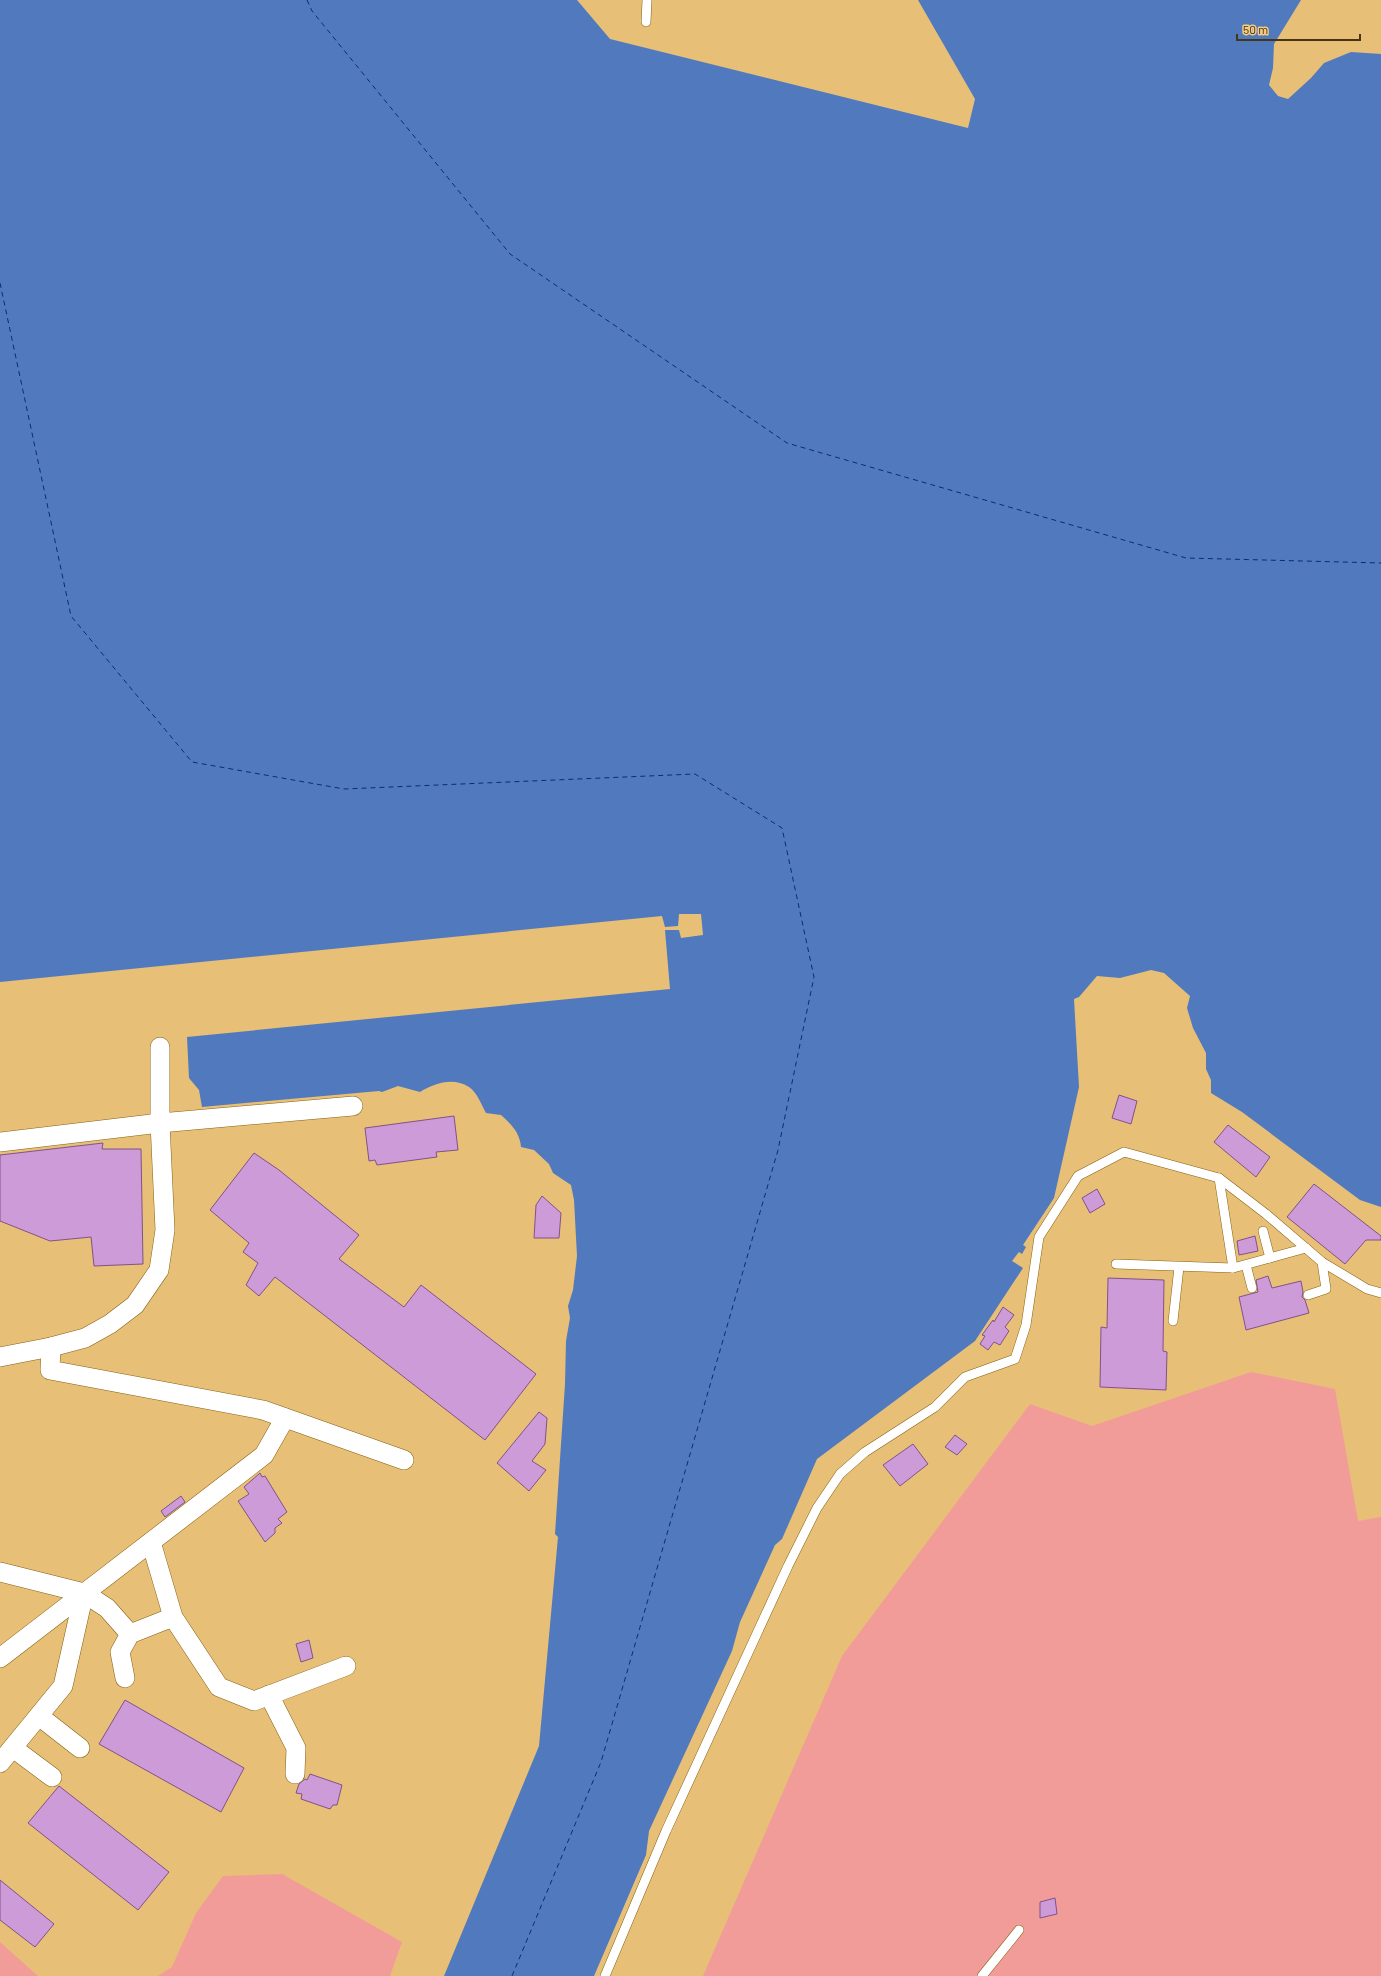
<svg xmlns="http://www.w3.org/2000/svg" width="1381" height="1976" viewBox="0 0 1381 1976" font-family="Barlow,sans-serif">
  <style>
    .green { fill: #f29c9a }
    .water { fill: #5179be }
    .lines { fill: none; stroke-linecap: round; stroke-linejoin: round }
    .ferry { stroke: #0a2e6d; stroke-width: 1; stroke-dasharray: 5 4; stroke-linecap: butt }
    .building { fill: #cd9bd7; stroke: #81528a }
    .service-casing { stroke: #866111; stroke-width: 10 }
    .minor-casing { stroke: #866111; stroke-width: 20 }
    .service { stroke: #fff; stroke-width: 9 }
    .minor { stroke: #fff; stroke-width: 19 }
  </style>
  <rect width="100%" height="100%" fill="#e7bf77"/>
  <g class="green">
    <polygon points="1251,1372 1335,1389 1358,1521 1381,1517 1381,1976 703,1976 842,1656 1030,1404 1092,1426"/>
    <polygon points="282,1874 402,1942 390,1976 158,1976 172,1967 196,1913 223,1876"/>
    <polygon points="0,1942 38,1976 0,1976"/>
  </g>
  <path class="water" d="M0,0H577L610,39L968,128L975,99L918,0H1301L1274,44L1273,68L1269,85L1278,96L1288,99L1311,78L1324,63L1351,52L1381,54V1207L1360,1200L1242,1112L1211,1093V1080L1206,1069V1053L1193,1028L1187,1008L1190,996L1164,973L1151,970L1120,978L1097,976L1079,997L1074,999L1079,1087L1054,1198L1023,1245L1026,1247L1022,1254L1019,1252L1012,1261L1023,1268L975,1341L817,1459L782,1539L775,1545L740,1622L732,1651L649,1831L646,1855L594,1976H444L539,1746L558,1537L555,1534L565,1384L566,1341L570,1318L568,1306L573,1290L577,1256L574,1200L571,1185L553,1173L549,1164L534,1150L521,1147C520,1133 511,1124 501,1115L486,1113C482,1106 477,1092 469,1087C453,1077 435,1083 420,1092L398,1086L382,1092L379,1091L202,1107L199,1090L189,1078L187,1037L670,989L665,930H679L681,938L703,935L701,914H679L678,926L665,927L662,916L0,982Z"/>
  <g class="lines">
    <g class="ferry">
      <polyline points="307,0 312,11 510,254 787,443 1186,558 1381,563"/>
      <polyline points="0,283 71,616 192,762 344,789 695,774 782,828 814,977 778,1150 601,1762 512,1976"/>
    </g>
  </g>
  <g class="building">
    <polygon points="1119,1095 1137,1101 1131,1124 1112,1118"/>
    <polygon points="454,1116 458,1150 436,1152 437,1157 377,1165 375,1160 369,1161 365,1128"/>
    <polygon points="1228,1125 1270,1157 1256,1177 1214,1142"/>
    <polygon points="103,1143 102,1149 141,1149 143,1264 94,1266 91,1237 50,1241 0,1221 0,1155"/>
    <polygon points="254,1153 279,1170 359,1235 339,1259 404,1307 421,1285 536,1374 485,1440 275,1277 259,1296 246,1285 258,1263 243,1252 249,1243 210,1210"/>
    <polygon points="1314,1184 1381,1236 1381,1240 1366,1240 1345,1264 1287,1217"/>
    <polygon points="1097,1189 1105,1204 1090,1213 1082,1198"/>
    <polygon points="542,1196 561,1213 559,1238 534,1238 536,1205"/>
    <polygon points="1255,1236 1258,1251 1239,1255 1237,1241"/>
    <polygon points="1268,1276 1272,1288 1301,1281 1303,1292 1302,1297 1305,1300 1309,1313 1246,1330 1239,1297 1258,1292 1256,1280"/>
    <polygon points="1108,1278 1164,1280 1163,1351 1167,1352 1166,1390 1100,1387 1101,1327 1107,1328"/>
    <polygon points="1003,1307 1014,1315 1005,1327 1009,1331 1000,1345 994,1342 988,1350 980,1344 985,1336 982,1335 993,1320 994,1322"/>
    <polygon points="539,1412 547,1418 545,1444 532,1461 546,1470 529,1491 497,1463"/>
    <polygon points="955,1435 967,1444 957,1455 945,1447"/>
    <polygon points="913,1444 928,1464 900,1486 883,1465"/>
    <polygon points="260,1473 262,1477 265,1476 287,1512 278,1519 282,1523 275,1528 275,1533 265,1542 238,1501 249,1494 244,1487"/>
    <polygon points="181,1496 185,1502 165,1517 161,1511"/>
    <polygon points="309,1640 313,1658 301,1662 296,1644"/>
    <polygon points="125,1700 244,1768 221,1812 99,1744"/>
    <polygon points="310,1774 342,1785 337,1805 333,1805 330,1809 301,1799 302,1794 296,1793 299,1784 305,1779 307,1780"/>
    <polygon points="59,1786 169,1872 138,1910 28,1823"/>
    <polygon points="0,1880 54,1924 35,1947 0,1920"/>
    <polygon points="1055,1898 1057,1914 1040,1918 1040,1902"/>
  </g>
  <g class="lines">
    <g class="service-casing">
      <g id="service">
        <polyline points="646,22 647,0"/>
        <polyline points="1219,1178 1233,1268"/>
        <polyline points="1263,1231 1270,1258"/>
        <polyline points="1116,1264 1233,1268 1306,1248"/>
        <polyline points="1246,1265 1252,1288"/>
        <polyline points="1308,1295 1326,1289 1322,1262"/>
        <polyline points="1173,1321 1179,1267"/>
        <polyline points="605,1976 666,1831 788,1566 817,1508 840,1474 865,1452 935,1407 965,1377 1015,1359 1026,1325 1039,1237 1078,1176 1124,1152 1219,1178 1266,1214 1322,1262 1367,1289 1381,1293"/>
        <polyline points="982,1976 1019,1930"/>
      </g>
    </g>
    <g class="minor-casing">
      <g id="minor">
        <polyline points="0,1142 160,1123 353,1106"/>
        <polyline points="51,1347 50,1370 263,1410 404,1460"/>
        <polyline points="0,1357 51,1347 85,1338 110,1324 135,1305 159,1270 165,1230 160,1123 160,1047"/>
        <polyline points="151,1542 173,1617 219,1687 254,1701 346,1666"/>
        <polyline points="0,1572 84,1593 63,1686 0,1763"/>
        <polyline points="84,1593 107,1608 130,1634"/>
        <polyline points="0,1658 264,1455 285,1418"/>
        <polyline points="125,1678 120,1652 130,1634 173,1617"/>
        <polyline points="269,1695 296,1748 295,1774"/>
        <polyline points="39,1716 80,1748"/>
        <polyline points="13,1748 52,1777"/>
      </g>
    </g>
    <use href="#service" class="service"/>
    <use href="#minor" class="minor"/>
  </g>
  <path d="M1237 34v6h123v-6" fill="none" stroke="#463618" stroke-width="2"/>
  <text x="1243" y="34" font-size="12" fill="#463618" stroke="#f5cc84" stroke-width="3" paint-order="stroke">50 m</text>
</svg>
